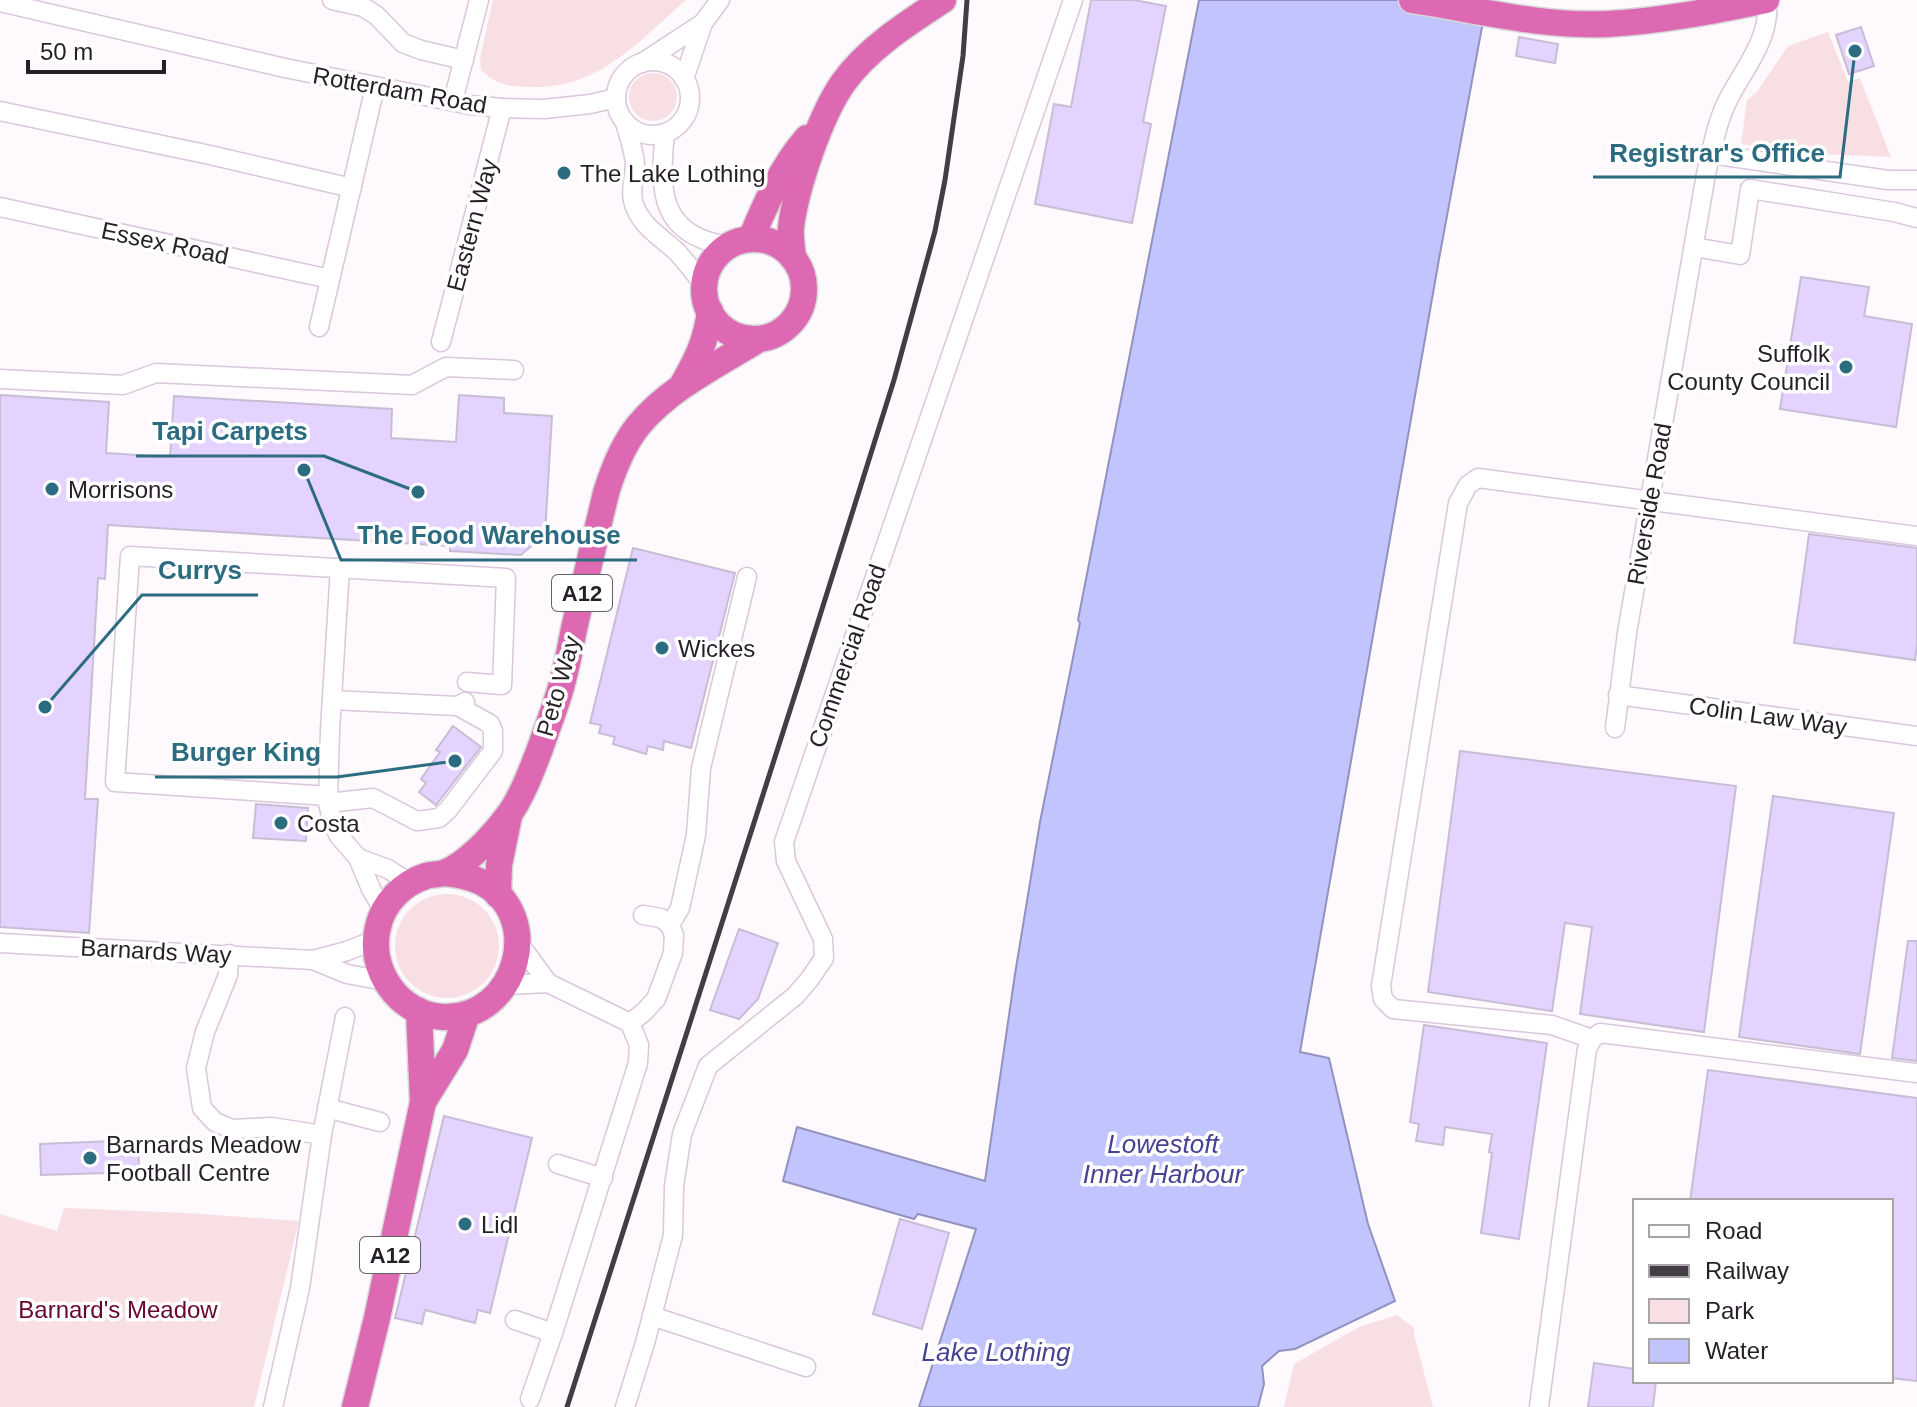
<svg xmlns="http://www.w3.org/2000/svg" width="1917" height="1407" viewBox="0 0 1917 1407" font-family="Arial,sans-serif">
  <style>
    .green { fill: #f8dfe4 }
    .water { fill: #c2c4fe; stroke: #9392be; stroke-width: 2 }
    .building { fill: #e4d3fe; stroke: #c7bdd5; stroke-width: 2 }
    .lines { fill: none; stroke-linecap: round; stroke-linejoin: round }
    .minor-casing { stroke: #dac7db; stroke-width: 21 }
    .highway-casing { stroke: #d8d7d8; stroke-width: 29 }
    .minor { stroke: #fff; stroke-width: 18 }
    .highway { stroke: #de69b3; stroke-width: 26 }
    .rail { stroke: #433c44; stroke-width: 5 }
    .poi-dot { fill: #2c6c80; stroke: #fff; stroke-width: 3 }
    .labels { text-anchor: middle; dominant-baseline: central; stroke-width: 7; stroke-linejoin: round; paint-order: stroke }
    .shield { fill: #fff; stroke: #676268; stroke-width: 2 }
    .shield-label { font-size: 22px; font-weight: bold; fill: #261f27 }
    .street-label { font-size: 24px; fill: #261f27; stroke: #fff }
    .poi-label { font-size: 24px; fill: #261f27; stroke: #fff; text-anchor: start }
    .park-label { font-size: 24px; fill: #68052f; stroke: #fff }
    .water-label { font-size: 26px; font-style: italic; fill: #484294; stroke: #fff }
    .leader { fill: none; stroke: #2c6c80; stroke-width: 3 }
    .callout-dot { fill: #2c6c80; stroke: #fff; stroke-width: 3 }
    .callout-label { font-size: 26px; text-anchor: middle; font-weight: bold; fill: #2c6c80; stroke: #fff; stroke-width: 7; stroke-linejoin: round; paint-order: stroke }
  </style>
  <rect width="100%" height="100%" fill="#fdf9fd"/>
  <g class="green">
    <path d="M493,0H686C639,41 599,89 532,87C511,87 496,85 481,70L480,58Z"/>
    <polygon points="1828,32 1848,82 1860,78 1891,157 1798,153 1741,144 1747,100 1757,92 1788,46"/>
    <circle cx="653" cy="97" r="24"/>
    <circle cx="447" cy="946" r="52"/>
    <polygon points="64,1208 188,1213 299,1221 254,1407 0,1407 0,1214 57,1231"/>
    <polygon points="1397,1315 1414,1328 1414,1334 1433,1407 1284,1407 1294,1364 1359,1327"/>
  </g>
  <polygon class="water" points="1199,0 1487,0 1439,259 1300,1052 1329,1058 1368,1224 1395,1301 1295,1349 1279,1351 1262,1366 1264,1384 1258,1407 919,1407 976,1229 918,1214 914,1219 783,1181 797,1127 985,1181 1015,974 1040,822 1080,623 1078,620"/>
  <g class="building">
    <polygon points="1091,0 1134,0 1166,6 1143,122 1151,124 1132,223 1035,204 1054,104 1071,107"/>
    <polygon points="1861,27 1874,66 1849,74 1836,35"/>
    <polygon points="1519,37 1558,44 1555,63 1516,56"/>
    <polygon points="1801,277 1869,287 1864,316 1912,324 1896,427 1780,409"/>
    <polygon points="0,395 109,402 106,453 170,457 174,396 392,409 391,438 456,442 459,395 504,398 504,413 552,416 545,534 521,555 450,551 450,546 108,525 105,579 98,578 85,799 98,799 89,933 0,927"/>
    <polygon points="1809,534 1917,548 1917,645 1915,660 1794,643"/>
    <polygon points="633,548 735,573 691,748 664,741 663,750 648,746 646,754 613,744 615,737 599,733 601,725 590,723"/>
    <polygon points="453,726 481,747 436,805 419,792 426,783 421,779 440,752 436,750"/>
    <polygon points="1460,751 1736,786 1704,1032 1580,1014 1592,927 1565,923 1552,1011 1428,992"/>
    <polygon points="1773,796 1894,813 1860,1054 1739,1037"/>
    <polygon points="256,804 308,808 306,841 253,838"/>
    <polygon points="739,929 778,943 758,999 739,1019 710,1010"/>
    <polygon points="1908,941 1917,941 1917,1061 1892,1058"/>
    <polygon points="1424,1025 1547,1043 1519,1239 1481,1233 1492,1153 1489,1152 1492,1134 1445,1127 1443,1145 1416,1141 1419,1124 1410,1122"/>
    <polygon points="1708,1070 1917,1098 1917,1381 1891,1378 1891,1201 1690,1201"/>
    <polygon points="444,1116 532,1138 490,1313 478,1310 475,1323 425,1310 422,1324 395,1318"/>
    <polygon points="138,1140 139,1172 41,1175 40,1144"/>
    <polygon points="900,1219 949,1233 922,1329 873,1314"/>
    <polygon points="1594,1363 1635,1369 1635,1381 1656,1381 1653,1407 1588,1407"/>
  </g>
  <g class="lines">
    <g class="minor-casing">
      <g id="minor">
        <polyline points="332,0 363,7 376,15 403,43 421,50 464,60"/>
        <polyline points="0,2 285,68 470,105 502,108 544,109 590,104 616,98"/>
        <circle cx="653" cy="98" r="37"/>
        <polyline points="642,63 703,23"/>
        <polyline points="684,79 703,23 720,0"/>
        <polyline points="453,101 479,0"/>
        <polyline points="0,111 210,155 352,188"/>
        <path d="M625,122C628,135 634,150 635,164C635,177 630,189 633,201C639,225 661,237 677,252C687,263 696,275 705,286"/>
        <path d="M665,133C659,191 659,235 728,246"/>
        <polyline points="1711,154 1888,180 1917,180"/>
        <polyline points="0,207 330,279"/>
        <polyline points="1694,247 1740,255 1750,189 1894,212 1917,218"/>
        <polyline points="319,327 375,87"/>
        <polyline points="441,342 502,108"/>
        <polyline points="0,379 123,385 156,373 412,385 446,367 514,370"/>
        <polyline points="340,568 330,730 328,803 333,824 339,836 358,858 371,889 384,911"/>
        <polyline points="1618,695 1917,736"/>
        <polyline points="332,700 458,706 465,702"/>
        <path d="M1615,728L1627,633L1706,174C1711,153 1717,121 1727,102C1743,69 1771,40 1767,0"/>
        <polyline points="328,796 115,782 130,556 506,578 502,685 467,682"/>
        <polyline points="328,803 373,798 417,821 439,818 448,810 493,751 493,731 490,724 458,706"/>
        <polyline points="358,858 388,869 410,883"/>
        <polyline points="670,925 680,908 696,835 701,768 747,577"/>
        <polyline points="518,942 548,983"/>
        <polyline points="0,943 313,960 347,974 385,981"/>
        <polyline points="229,954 228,975 205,1032 196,1068 202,1108 215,1122 232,1129 272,1127 322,1135 300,1288 273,1407"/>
        <polyline points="313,960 347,951 375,940"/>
        <polyline points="506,985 548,983 630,1023 639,1045 638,1063 553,1333 530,1399"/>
        <polyline points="630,1023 644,1012 656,999 673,953 674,935 670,925 661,918 643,915"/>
        <polyline points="1592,1039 1552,1025 1393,1009 1383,999 1381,986 1458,503 1468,485 1478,478 1917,536"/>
        <polyline points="327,1108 380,1122"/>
        <polyline points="322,1135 345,1017"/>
        <polyline points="558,1164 603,1178"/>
        <polyline points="652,1316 806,1367"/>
        <polyline points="515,1320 553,1333"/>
        <polyline points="625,1407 645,1343 673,1235 674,1186 682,1134 708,1066 795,996 809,980 824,958 823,939 786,861 784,842 1073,0"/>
        <polyline points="1539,1407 1587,1049 1592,1039 1600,1033 1917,1073"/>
      </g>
    </g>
    <g class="highway-casing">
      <g id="highway">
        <path d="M1412,0C1476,10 1543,27 1608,24C1661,21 1713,11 1766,0"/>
        <path d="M751,239C765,204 782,167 807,138"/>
        <circle cx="754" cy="289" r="50"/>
        <path d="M793,258C792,248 790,237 791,227C796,187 820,116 843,83C868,48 908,23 943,0"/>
        <path d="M683,384C698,357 706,342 710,311"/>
        <path d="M444,873C456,874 467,876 479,881C547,913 518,1020 443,1017C399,1015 367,969 378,927C383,903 403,883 426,876C431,874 438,875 444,873C467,864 492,837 507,817C521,800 533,767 541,746C546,731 552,716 557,700C565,678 569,653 574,629C584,584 595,539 606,493C613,470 622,446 638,426C669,388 717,365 759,339"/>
        <polyline points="498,895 499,865 509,816"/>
        <polyline points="423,1102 455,1050 467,1014"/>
        <polyline points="355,1407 377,1318 423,1102 419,1011"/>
      </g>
    </g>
    <use href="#minor" class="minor"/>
    <use href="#highway" class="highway"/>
    <polyline class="rail" points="567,1407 800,679 894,380 935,231 945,180 963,56 967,0"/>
  </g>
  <g class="poi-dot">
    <circle cx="564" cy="173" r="8"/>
    <circle cx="1846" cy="367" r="8"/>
    <circle cx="52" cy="489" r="8"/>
    <circle cx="662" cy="648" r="8"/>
    <circle cx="281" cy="823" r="8"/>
    <circle cx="90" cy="1158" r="8"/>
    <circle cx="465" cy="1224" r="8"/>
  </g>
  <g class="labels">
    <g class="shield">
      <rect x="552" y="575" width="60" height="36" rx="6"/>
      <rect x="360" y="1237" width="60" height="36" rx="6"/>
    </g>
    <g class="shield-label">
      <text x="582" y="593">A12</text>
      <text x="390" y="1255">A12</text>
    </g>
    <g class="street-label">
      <text transform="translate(400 90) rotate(10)">Rotterdam Road</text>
      <text transform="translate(472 225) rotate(-75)">Eastern Way</text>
      <text transform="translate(165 243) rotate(12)">Essex Road</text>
      <text transform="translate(1649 504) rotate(-80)">Riverside Road</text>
      <text transform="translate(847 656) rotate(-71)">Commercial Road</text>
      <text transform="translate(558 686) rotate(-74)">Peto Way</text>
      <text transform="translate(1768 716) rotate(8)">Colin Law Way</text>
      <text transform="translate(156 951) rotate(3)">Barnards Way</text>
    </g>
    <g class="poi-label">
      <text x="580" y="173">The Lake Lothing</text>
      <text x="1830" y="353" text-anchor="end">Suffolk<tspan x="1830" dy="28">County Council</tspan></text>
      <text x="68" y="489">Morrisons</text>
      <text x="678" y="648">Wickes</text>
      <text x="297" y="823">Costa</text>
      <text x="106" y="1144">Barnards Meadow<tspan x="106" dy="28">Football Centre</tspan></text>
      <text x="481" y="1224">Lidl</text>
    </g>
    <g class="park-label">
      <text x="118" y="1309">Barnard's Meadow</text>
    </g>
    <g class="water-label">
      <text x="1163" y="1144">Lowestoft<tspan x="1163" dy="30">Inner Harbour</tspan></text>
      <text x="996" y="1352">Lake Lothing</text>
    </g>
  </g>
  <path class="leader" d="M1855 51L1840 177H1593M418 492L324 456H136M304 470L341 560H637M45 707L142 595H258M455 761L337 777H155"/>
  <g class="callout-dot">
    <circle cx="1855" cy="51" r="8"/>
    <circle cx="418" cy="492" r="8"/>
    <circle cx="304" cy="470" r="8"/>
    <circle cx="45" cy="707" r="8"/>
    <circle cx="455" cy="761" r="8"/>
  </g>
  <g class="callout-label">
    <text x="1717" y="162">Registrar's Office</text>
    <text x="230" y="440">Tapi Carpets</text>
    <text x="489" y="544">The Food Warehouse</text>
    <text x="200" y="579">Currys</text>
    <text x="246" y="761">Burger King</text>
  </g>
  <rect x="1633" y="1199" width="260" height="184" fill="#ffffff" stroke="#a8a5a9" stroke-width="2"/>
  <rect x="1649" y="1225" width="40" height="12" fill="#ffffff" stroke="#a8a5a9" stroke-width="2"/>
  <text x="1705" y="1239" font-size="24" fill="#261f27">Road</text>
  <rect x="1649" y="1265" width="40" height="12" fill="#433c44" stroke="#a8a5a9" stroke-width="2"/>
  <text x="1705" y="1279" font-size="24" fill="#261f27">Railway</text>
  <rect x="1649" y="1299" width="40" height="24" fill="#f8dfe4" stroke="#a8a5a9" stroke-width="2"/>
  <text x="1705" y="1319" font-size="24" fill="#261f27">Park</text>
  <rect x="1649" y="1339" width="40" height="24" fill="#c2c4fe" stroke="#a8a5a9" stroke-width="2"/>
  <text x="1705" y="1359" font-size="24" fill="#261f27">Water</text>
  <path d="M28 60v12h136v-12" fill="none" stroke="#261f27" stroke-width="4"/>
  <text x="40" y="60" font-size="24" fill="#261f27" stroke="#ffffff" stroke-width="6" paint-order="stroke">50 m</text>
</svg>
